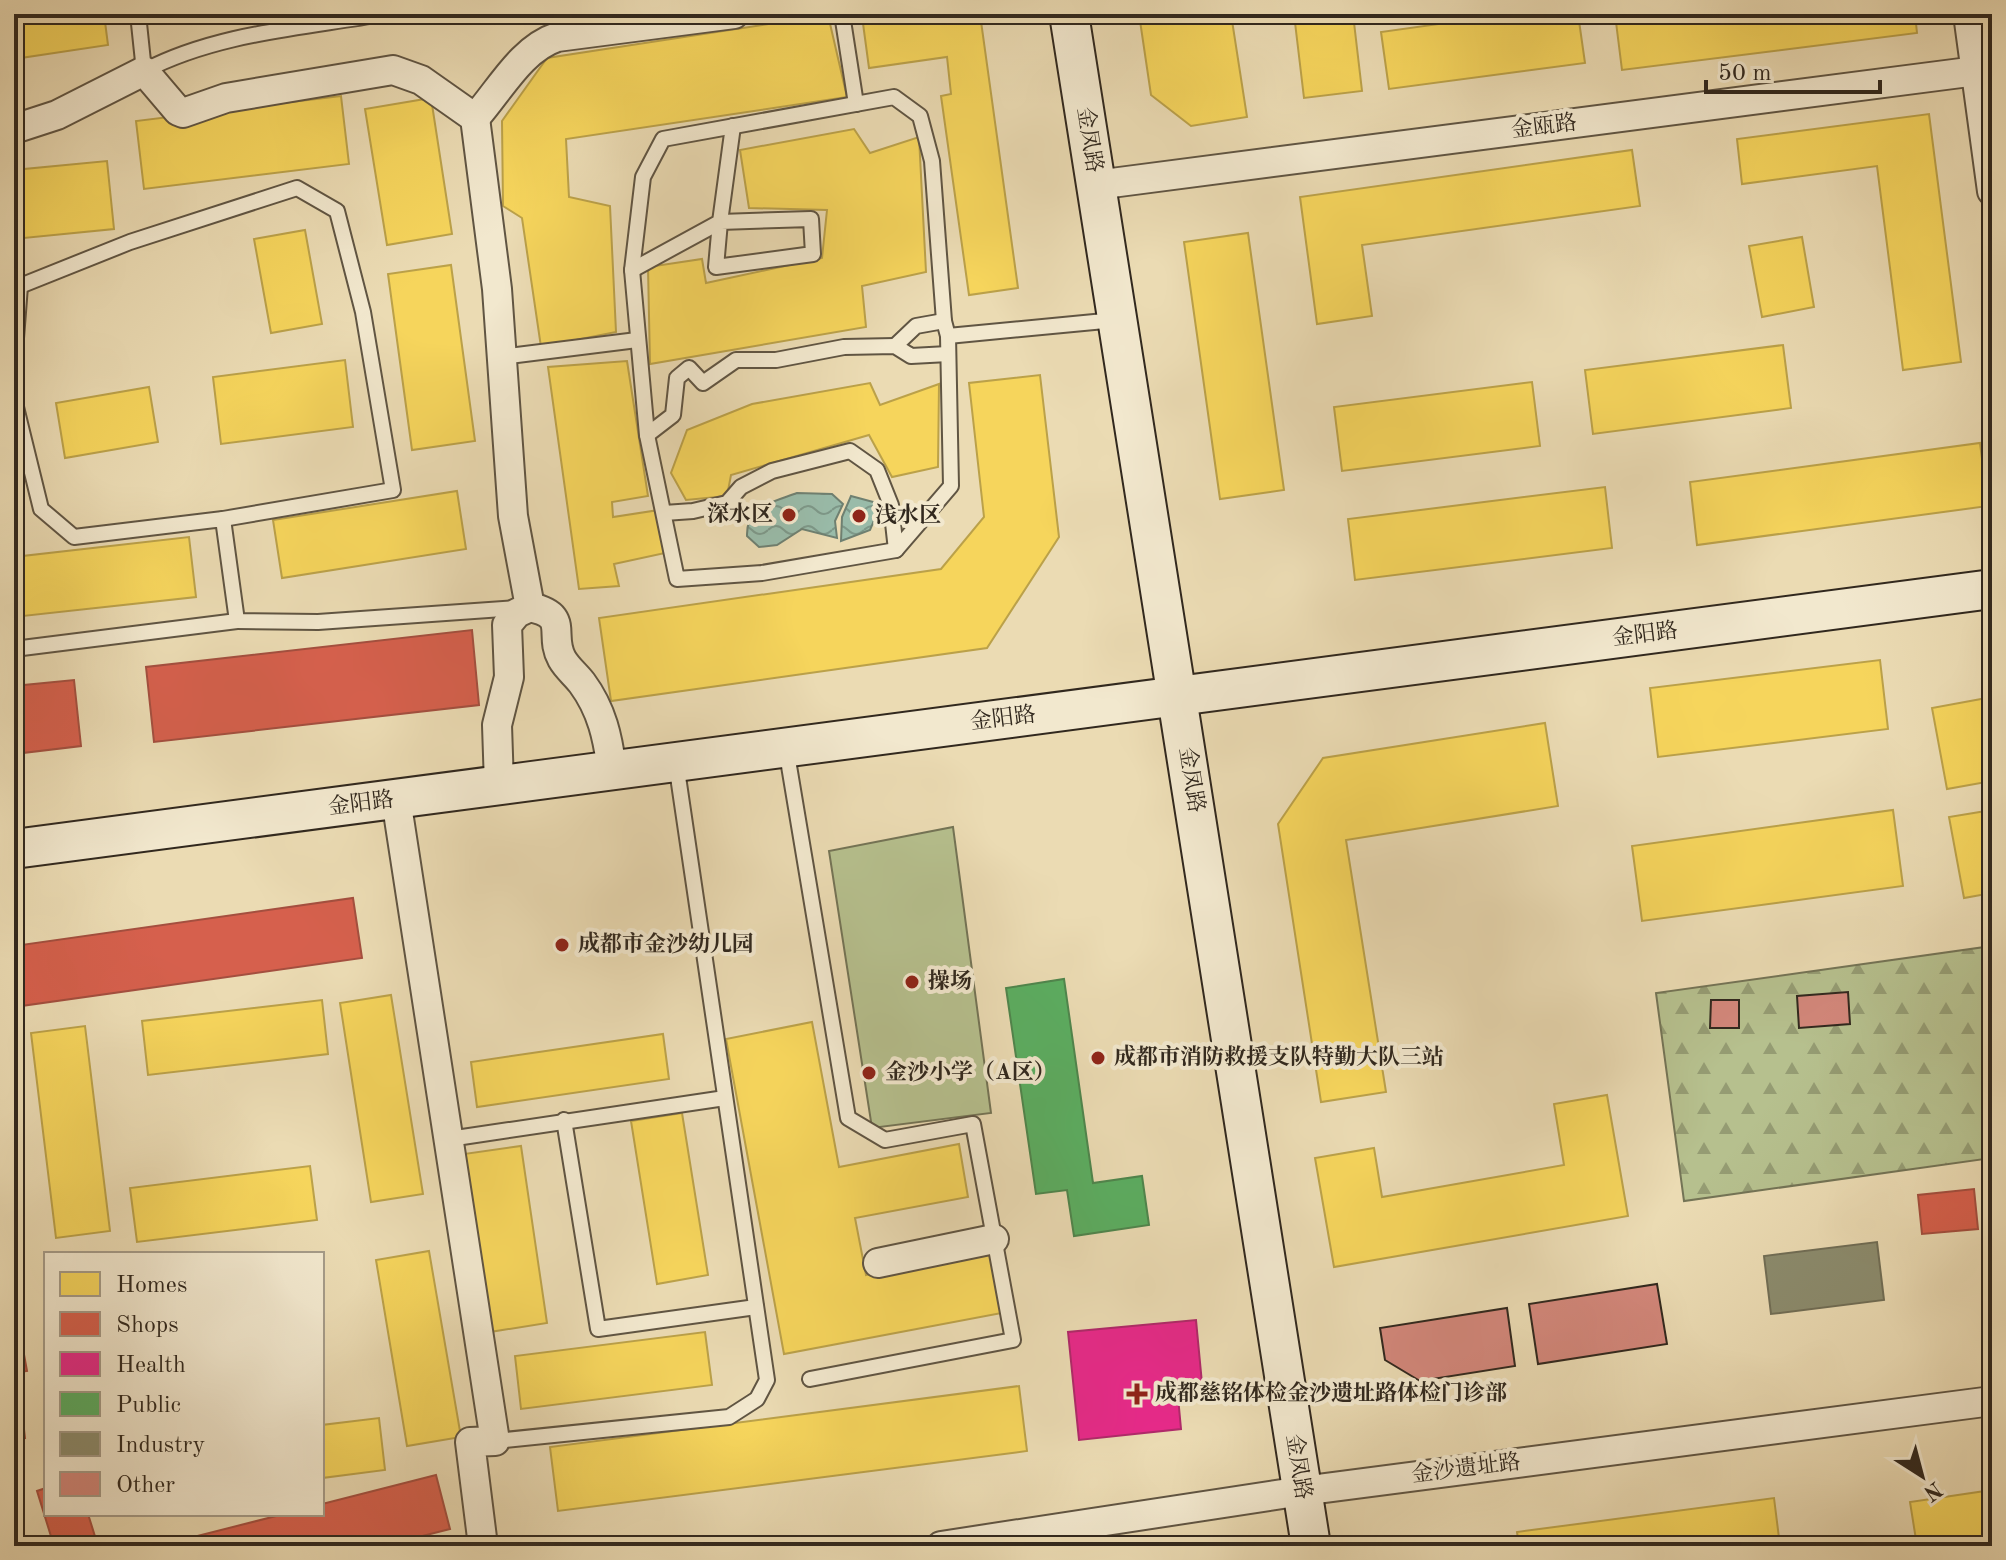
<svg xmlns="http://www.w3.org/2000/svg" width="2006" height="1560" viewBox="0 0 2006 1560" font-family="'Old Standard TT','Noto Serif SC',serif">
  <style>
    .forest { fill: url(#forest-firs); stroke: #747456; stroke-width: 2 }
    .pitch { fill: #b6c08e; stroke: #747456; stroke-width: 2 }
    .water { fill: url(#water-waves); stroke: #6f8071; stroke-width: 2 }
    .homes { fill: #f6d55c; stroke: #bba149; stroke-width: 2 }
    .shops { fill: #d6604d; stroke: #a44f3f; stroke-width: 2 }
    .health { fill: #e7298a; stroke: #b0296a; stroke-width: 2 }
    .public { fill: #5aae61; stroke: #4e864d; stroke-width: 2 }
    .industry { fill: #8c8c6e; stroke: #716e56; stroke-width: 2 }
    .building { fill: #d3877b; stroke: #31281e; stroke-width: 2 }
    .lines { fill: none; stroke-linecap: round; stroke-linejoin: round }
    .lane-casing { stroke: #605543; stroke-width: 18 }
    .street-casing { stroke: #605543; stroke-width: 32 }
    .secondary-casing { stroke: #31281e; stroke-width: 42 }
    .lane { stroke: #f2e8ce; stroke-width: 14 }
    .street { stroke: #f2e8ce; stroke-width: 28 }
    .secondary { stroke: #f2e8ce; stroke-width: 38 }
    .poi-dot { fill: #8f2418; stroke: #f2e8ce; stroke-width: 3 }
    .labels { text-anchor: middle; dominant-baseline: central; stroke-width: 8; stroke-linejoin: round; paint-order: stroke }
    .street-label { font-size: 22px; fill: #31281e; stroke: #f2e8ce }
    .poi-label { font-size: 22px; font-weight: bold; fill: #31281e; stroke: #f2e8ce; text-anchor: start }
  </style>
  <defs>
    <pattern id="forest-firs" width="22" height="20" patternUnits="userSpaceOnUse" patternTransform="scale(2)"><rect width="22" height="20" fill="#b6c08e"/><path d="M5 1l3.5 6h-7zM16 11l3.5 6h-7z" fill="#959c73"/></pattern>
    <pattern id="water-waves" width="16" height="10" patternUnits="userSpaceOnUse" patternTransform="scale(2)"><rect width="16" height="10" fill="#99bba9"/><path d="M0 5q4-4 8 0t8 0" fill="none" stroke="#7d9889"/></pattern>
  </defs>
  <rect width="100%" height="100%" fill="#ebdbb3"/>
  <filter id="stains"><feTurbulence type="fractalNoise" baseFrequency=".0025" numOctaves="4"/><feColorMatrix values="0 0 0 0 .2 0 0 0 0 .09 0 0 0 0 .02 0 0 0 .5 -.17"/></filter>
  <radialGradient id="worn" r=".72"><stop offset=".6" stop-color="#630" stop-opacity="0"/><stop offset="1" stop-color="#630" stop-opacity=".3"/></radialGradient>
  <polygon class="forest" points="1992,946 1992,1158 1684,1201 1656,993"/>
  <polygon class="pitch" points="953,827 991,1113 872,1128 829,851"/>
  <g class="water">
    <path d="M797,493L832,494L843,504L835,521L837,538L802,529L777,545L759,547L747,536C746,506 773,502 797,493Z"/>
    <polygon points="851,496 877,503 876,516 870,530 841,541 842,517"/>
  </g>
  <g class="homes">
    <polygon points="14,14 104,14 108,45 14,59"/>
    <polygon points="876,14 980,14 1018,288 969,295 941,96 951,94 947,57 869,68 862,16"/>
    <polygon points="1139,14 1231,14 1247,117 1191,126 1151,95"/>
    <polygon points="1294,14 1353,14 1362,91 1304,98"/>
    <polygon points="1578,14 1585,63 1389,89 1381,32 1510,14"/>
    <polygon points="1615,14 1915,14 1917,33 1622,70"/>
    <polygon points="828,15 847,97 566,139 569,197 610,206 616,332 541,347 522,218 503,206 502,121 547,58"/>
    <polygon points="341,96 349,164 144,189 136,121"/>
    <polygon points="431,98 452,234 387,245 365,109"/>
    <polygon points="1929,114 1961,362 1903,370 1877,166 1742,184 1737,139"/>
    <polygon points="854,129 870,153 919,137 926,272 862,286 866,327 650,364 648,267 702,259 706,283 822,258 827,210 749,208 740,150"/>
    <polygon points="1632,150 1640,206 1362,245 1372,316 1317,324 1300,197"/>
    <polygon points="107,161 114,229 14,239 14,170"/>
    <polygon points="305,230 322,324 271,333 254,239"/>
    <polygon points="1248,233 1284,490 1220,499 1184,242"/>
    <polygon points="1802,237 1814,307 1762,317 1749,246"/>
    <polygon points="451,265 475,441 412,450 388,274"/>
    <polygon points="1783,345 1791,408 1593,434 1585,370"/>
    <polygon points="345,360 353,427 221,444 213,377"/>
    <polygon points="627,361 648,496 612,502 613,517 659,510 665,553 614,564 619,586 579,589 548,367"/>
    <polygon points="1040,375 1059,537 987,648 611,701 599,618 941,569 984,517 969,383"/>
    <polygon points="1532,382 1540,446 1342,471 1334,407"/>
    <polygon points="870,383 880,405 939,384 938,467 892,477 869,435 731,475 727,496 686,500 671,473 687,430 752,404"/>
    <polygon points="149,387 158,442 65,458 56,403"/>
    <polygon points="1980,443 1988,506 1697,545 1690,482"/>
    <polygon points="1605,487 1612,548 1355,580 1348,519"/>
    <polygon points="457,491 466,549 282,578 273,520"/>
    <polygon points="189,537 196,597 14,617 14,557"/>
    <polygon points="1880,660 1888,729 1658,757 1650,688"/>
    <polygon points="1992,697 1992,781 1947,789 1932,708"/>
    <polygon points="1545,723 1558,806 1346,840 1386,1092 1321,1102 1278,824 1323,758"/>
    <polygon points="1893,810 1903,886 1642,921 1632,846"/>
    <polygon points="1992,810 1992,893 1964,898 1949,817"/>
    <polygon points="391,995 423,1194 371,1202 340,1003"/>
    <polygon points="322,1000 328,1054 148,1075 142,1021"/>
    <polygon points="812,1022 839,1167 959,1144 968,1197 855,1218 866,1275 996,1250 1007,1312 784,1354 726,1039"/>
    <polygon points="85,1026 110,1231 56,1238 31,1033"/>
    <polygon points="663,1034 669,1079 477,1107 471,1062"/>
    <polygon points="1607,1095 1628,1216 1334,1267 1315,1158 1374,1148 1382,1197 1564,1165 1554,1104"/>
    <polygon points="682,1113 708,1275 657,1284 631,1121"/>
    <polygon points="521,1146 547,1323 490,1332 464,1154"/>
    <polygon points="310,1166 317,1220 137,1242 130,1188"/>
    <polygon points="429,1251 461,1437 407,1446 376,1260"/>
    <polygon points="705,1332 712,1385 521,1409 515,1356"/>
    <polygon points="1019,1386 1027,1451 558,1511 550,1447"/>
    <polygon points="379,1418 385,1470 322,1478 322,1425"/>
    <polygon points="1992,1490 1992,1541 1959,1546 1917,1546 1910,1502"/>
    <polygon points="1774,1498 1780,1546 1519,1546 1517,1532"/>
  </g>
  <g class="shops">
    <polygon points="472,630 479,705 154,742 146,667"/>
    <polygon points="74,680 81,746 14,754 14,686"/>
    <polygon points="353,898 362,958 14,1007 14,946"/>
    <polygon points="1974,1189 1978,1229 1922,1234 1918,1195"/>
    <polygon points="14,1300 27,1371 14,1373"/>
    <polygon points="22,1412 25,1438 14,1439 14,1413"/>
    <polygon points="436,1475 450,1529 383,1546 158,1546 284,1514 322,1514 322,1504"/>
    <polygon points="46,1488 46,1514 88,1514 98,1546 54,1546 37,1491"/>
  </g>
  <polygon class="health" points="1196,1320 1203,1394 1178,1397 1181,1429 1079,1440 1068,1332"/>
  <polygon class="public" points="1064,979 1093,1183 1142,1176 1149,1225 1074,1236 1067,1190 1036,1194 1006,988"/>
  <polygon class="industry" points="1877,1242 1884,1300 1771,1314 1764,1256"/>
  <g class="building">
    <polygon points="1848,992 1850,1024 1799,1028 1797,996"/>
    <polygon points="1711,1000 1739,1000 1739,1028 1710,1028"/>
    <polygon points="1657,1284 1667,1344 1538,1364 1529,1304"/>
    <polygon points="1507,1308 1515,1366 1420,1381 1385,1360 1380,1328"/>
  </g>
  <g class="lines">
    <g class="lane-casing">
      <g id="lane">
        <path d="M138,14L144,71C217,33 302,28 382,14"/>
        <polyline points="842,14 856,104"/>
        <polygon points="894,97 920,116 932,161 944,321 948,336 951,486 896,550 762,573 677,579 647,435 632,270 643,177 663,139"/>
        <polygon points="811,219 813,254 716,267 720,222"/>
        <polyline points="632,270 720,222 733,126"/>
        <polyline points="14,285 20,286 14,364"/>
        <polyline points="20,286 130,242 297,188 337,211 363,312 393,490 223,519"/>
        <polyline points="948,336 1115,320"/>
        <polyline points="895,346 916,326 944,321"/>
        <polyline points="501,357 637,340"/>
        <polyline points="14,399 41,509 74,537 223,519 237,621 318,622 518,608"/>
        <polyline points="647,435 673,415 677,378 689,368 703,383 736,360 776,360 844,347 895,346 911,356 948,354"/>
        <polyline points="664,513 693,511 727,503 741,487 772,471 850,451 877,470 891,505 896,550"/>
        <polyline points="14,649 237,621"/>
        <polyline points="786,748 848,1118 885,1140 973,1124 1013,1340 810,1379"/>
        <polyline points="564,1120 598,1329 756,1307"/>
        <polyline points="449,1139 725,1098"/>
        <polyline points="495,1441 729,1417 757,1399 767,1380 676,763"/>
      </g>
    </g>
    <g class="street-casing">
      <g id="street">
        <polyline points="1968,14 1992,191"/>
        <path d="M475,118C500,90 521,49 557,37L734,14"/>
        <path d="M14,129L57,115L144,71L178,111L183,113L226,98L393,70L421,80L475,118L497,289L513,516L530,607C571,616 548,634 562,659C567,668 576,675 582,683C602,710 608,738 612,771"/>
        <polyline points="1096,185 1992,69"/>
        <polyline points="499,785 497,725 509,677 507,625 517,613 530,607"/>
        <polyline points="396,799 495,1441 470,1442 483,1546"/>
        <polyline points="878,1263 994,1239"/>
        <polyline points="941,1546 1302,1491 1992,1401"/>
      </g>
    </g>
    <g class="secondary-casing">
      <g id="secondary">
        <polyline points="1069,14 1311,1546"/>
        <polyline points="14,849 1992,589"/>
      </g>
    </g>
    <use href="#lane" class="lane"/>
    <use href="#street" class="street"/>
    <use href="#secondary" class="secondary"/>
  </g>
  <g class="poi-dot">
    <circle cx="789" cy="515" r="8"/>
    <circle cx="859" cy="516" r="8"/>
    <circle cx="562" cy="945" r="8"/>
    <circle cx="912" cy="982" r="8"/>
    <circle cx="1098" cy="1058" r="8"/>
    <circle cx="869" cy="1073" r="8"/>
    <path d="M1133 1382h8v8h8v8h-8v8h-8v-8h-8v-8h8z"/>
  </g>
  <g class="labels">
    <g class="street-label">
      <text transform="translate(1544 127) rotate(-7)">金瓯路</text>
      <text transform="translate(1089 140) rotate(81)">金凤路</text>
      <text transform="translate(1645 635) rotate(-7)">金阳路</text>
      <text transform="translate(1003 719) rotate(-7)">金阳路</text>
      <text transform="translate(1191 780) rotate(81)">金凤路</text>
      <text transform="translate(361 804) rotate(-7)">金阳路</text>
      <text transform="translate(1298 1467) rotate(81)">金凤路</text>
      <text transform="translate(1466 1469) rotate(-7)">金沙遗址路</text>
    </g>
    <g class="poi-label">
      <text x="773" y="515" text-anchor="end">深水区</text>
      <text x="875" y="516">浅水区</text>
      <text x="578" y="945">成都市金沙幼儿园</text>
      <text x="928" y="982">操场</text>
      <text x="1114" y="1058">成都市消防救援支队特勤大队三站</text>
      <text x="885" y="1073">金沙小学（A区）</text>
      <text x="1155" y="1394">成都慈铭体检金沙遗址路体检门诊部</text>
    </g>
  </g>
  <rect width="2006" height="1560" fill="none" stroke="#ebdbb3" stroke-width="48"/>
  <rect x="16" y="16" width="1974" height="1528" fill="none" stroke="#31281e" stroke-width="4"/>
  <rect x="24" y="24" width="1958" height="1512" fill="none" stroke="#31281e" stroke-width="2"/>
  <rect x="44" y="1252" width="280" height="264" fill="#f2e8ce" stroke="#a59b88" stroke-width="2"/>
  <rect x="60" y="1272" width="40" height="24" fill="#f6d55c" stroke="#a59b88" stroke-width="2"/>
  <text x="116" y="1292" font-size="24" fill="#31281e">Homes</text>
  <rect x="60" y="1312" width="40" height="24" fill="#d6604d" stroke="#a59b88" stroke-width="2"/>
  <text x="116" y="1332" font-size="24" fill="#31281e">Shops</text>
  <rect x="60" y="1352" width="40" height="24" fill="#e7298a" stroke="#a59b88" stroke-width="2"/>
  <text x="116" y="1372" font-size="24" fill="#31281e">Health</text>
  <rect x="60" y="1392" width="40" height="24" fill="#5aae61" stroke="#a59b88" stroke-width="2"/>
  <text x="116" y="1412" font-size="24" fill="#31281e">Public</text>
  <rect x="60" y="1432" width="40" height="24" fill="#8c8c6e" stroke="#a59b88" stroke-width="2"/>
  <text x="116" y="1452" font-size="24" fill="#31281e">Industry</text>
  <rect x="60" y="1472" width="40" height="24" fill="#d3877b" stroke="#a59b88" stroke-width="2"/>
  <text x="116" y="1492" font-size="24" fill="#31281e">Other</text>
  <g transform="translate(1922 1476) rotate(144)" stroke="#f2e8ce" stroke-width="6" paint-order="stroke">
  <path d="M0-6L14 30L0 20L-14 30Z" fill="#31281e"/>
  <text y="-12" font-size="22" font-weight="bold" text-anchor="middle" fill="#31281e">N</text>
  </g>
  <path d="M1706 80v12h174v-12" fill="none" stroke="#31281e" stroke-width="4"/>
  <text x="1718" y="80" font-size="24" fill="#31281e" stroke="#f2e8ce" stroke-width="6" paint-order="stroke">50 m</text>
  <rect width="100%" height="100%" filter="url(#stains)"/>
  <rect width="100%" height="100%" fill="url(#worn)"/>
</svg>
